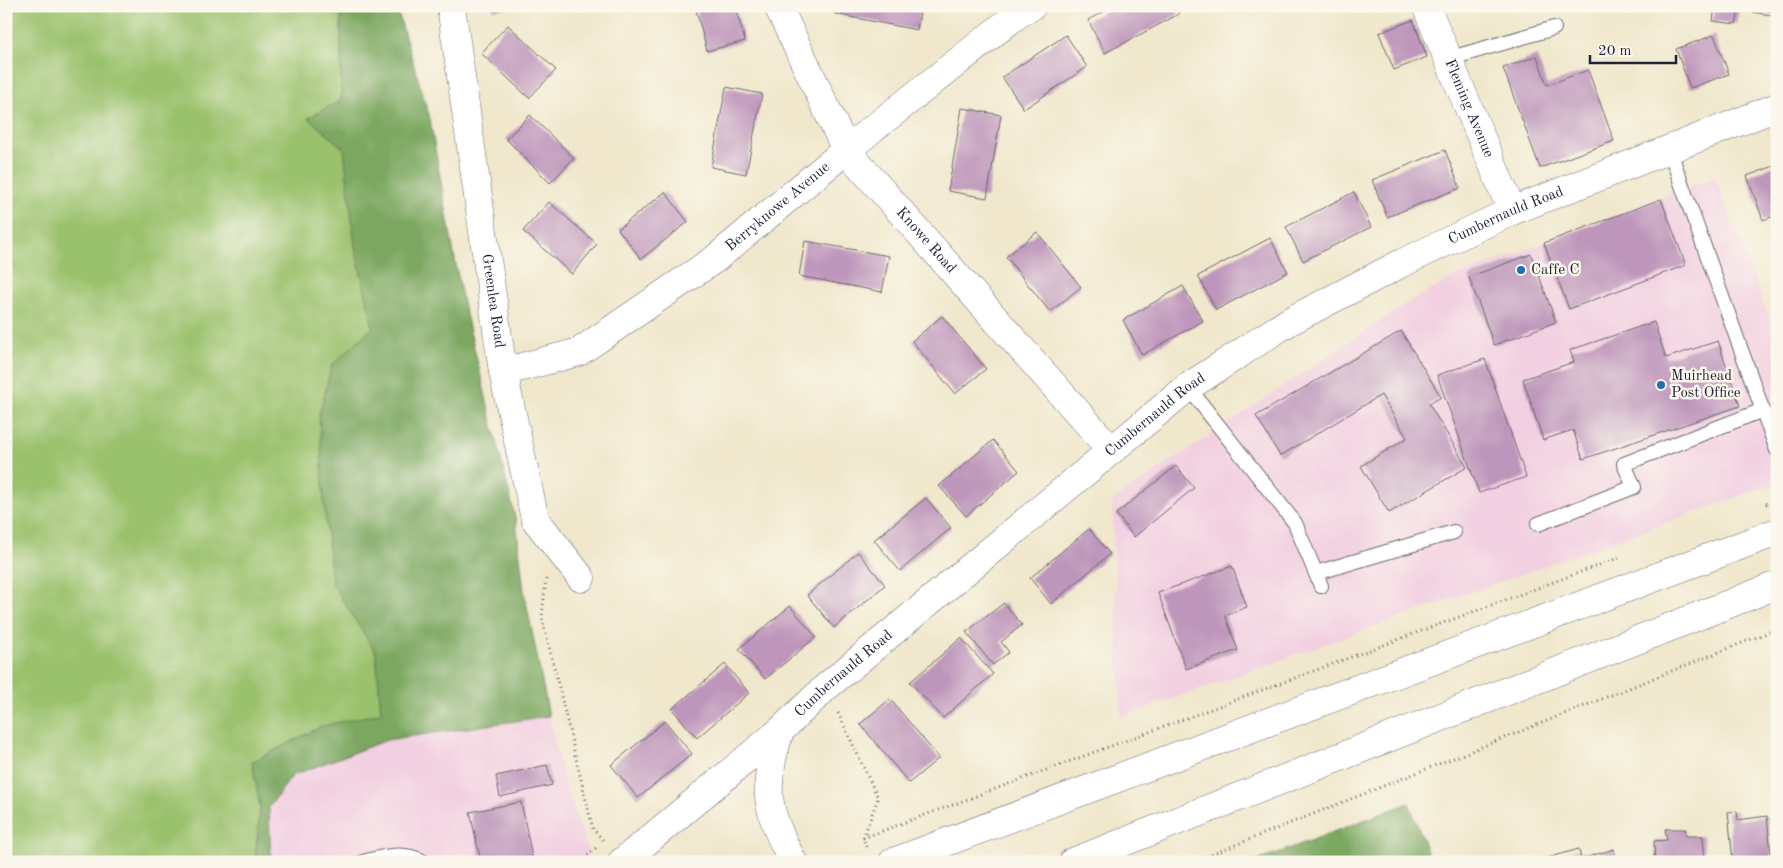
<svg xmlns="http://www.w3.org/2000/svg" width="1783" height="868" viewBox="0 0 1783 868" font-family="'Old Standard TT',serif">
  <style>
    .built { fill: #f2cfe1 }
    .green { fill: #9ac16c; stroke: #5e7254 }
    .forest { fill: #7ba760; stroke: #4e644e }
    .building { fill: #be96bb }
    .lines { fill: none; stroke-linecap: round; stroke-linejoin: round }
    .lane-casing { stroke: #6a676e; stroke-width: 16 }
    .street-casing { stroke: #6a676e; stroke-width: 29 }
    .primary-casing { stroke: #6a676e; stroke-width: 29 }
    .path { stroke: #6a676e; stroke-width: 3; stroke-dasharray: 1 4; stroke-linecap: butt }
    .lane { stroke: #fff; stroke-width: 14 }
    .street { stroke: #fff; stroke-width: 28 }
    .primary { stroke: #fff; stroke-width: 28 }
    .poi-dot { fill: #1f6fb2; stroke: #fbf7ec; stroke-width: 2 }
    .labels { text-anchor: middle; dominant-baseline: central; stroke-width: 5; stroke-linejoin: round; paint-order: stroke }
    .street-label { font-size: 15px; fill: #22223b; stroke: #fbf7ec }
    .poi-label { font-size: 15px; fill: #22223b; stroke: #fbf7ec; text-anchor: start }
  </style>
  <rect width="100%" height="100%" fill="#fbf7ec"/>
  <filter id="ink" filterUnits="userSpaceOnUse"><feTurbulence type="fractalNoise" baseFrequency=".02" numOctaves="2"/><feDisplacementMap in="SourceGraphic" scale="10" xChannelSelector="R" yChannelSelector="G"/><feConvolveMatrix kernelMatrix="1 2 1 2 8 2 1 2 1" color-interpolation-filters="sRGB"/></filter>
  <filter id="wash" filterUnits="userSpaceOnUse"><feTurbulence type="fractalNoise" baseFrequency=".0096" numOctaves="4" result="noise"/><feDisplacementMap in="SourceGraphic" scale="20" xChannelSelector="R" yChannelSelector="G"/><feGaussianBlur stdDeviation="1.12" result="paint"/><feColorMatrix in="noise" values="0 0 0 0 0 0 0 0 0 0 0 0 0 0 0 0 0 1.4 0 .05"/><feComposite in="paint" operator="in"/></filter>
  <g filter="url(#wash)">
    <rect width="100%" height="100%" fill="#f0e7cc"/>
    <g class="built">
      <polygon points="1715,177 1777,339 1777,483 1121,717 1112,501 1406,304 1452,278"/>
      <polygon points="549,716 564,782 589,853 579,862 271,862 269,807 293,775 387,740"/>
    </g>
    <polygon class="green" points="6,6 365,6 399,720 270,773 264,862 6,862"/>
    <g class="forest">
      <polygon points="341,6 396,6 429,115 462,298 516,521 524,591 549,716 387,740 293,775 269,807 271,862 255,862 260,806 252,762 322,726 381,713 376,653 332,583 324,503 319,415 332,365 373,327 355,247 344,149 308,118 341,100"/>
      <polygon points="1409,803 1431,862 1254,862"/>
    </g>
    <g id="blocks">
      <g class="building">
        <polygon points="493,6 511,6 511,7 493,10"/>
        <polygon points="695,6 735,6 745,41 707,51"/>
        <polygon points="836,6 921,6 917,30 835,14"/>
        <polygon points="1114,6 1175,6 1179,14 1105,53 1088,20"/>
        <polygon points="1715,6 1777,6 1777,16 1739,10 1736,24 1713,21"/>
        <polygon points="1413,20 1427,57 1394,70 1379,33"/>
        <polygon points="508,25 556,70 529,98 481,53"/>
        <polygon points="1066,35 1087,67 1024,109 1002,77"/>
        <polygon points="1714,35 1729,74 1690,88 1676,49"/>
        <polygon points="1537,56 1547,85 1588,70 1614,141 1540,168 1503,68"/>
        <polygon points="726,87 762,94 746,174 711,167"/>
        <polygon points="962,108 1001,115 987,198 948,191"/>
        <polygon points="530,115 574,158 550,183 506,139"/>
        <polygon points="1445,150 1460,188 1387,217 1372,180"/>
        <polygon points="1777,165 1777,215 1763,220 1747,176"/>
        <polygon points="665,192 688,222 641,259 618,229"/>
        <polygon points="1354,192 1371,227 1303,261 1286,227"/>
        <polygon points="1661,199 1686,265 1569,309 1544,243"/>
        <polygon points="549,202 597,244 572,274 523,231"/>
        <polygon points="1037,232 1081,287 1050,312 1006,257"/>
        <polygon points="1270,238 1288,272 1216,310 1198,276"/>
        <polygon points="805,241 889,256 882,292 799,276"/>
        <polygon points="1531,254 1556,322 1494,345 1469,277"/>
        <polygon points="1183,286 1203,321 1142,355 1123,320"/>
        <polygon points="942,316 986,369 955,394 912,341"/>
        <polygon points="1654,322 1666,358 1718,341 1740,406 1583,459 1573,430 1543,440 1523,379 1574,362 1570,350"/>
        <polygon points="1401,331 1441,397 1429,404 1467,467 1389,513 1361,466 1407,438 1381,395 1280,456 1256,416"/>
        <polygon points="1485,359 1526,477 1479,493 1437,375"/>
        <polygon points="993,440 1019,471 966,516 939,486"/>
        <polygon points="1176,466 1194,488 1134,537 1116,514"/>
        <polygon points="926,498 951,528 900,571 874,540"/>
        <polygon points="1089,529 1110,554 1051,604 1030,578"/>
        <polygon points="858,552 885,585 834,628 807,595"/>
        <polygon points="1232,566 1247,607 1225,615 1238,650 1186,669 1158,593"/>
        <polygon points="1004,603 1022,625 1001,642 1009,652 993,665 966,632"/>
        <polygon points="790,606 816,637 765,679 739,649"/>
        <polygon points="961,638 993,674 943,718 910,682"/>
        <polygon points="725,664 749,693 697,738 672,709"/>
        <polygon points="890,699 939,758 909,783 860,724"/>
        <polygon points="665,721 692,754 638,798 611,765"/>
        <polygon points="547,765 552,785 500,797 496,776"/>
        <polygon points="521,802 533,862 481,862 470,812"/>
        <polygon points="1737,811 1738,820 1767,816 1772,862 1733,862 1728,812"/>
        <polygon points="1665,829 1685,829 1686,836 1703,836 1705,862 1655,862 1654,841 1667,840"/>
        <polygon points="1579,849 1581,859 1614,849 1617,862 1545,862 1544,859"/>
      </g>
    </g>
  </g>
  <g filter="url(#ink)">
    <use href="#blocks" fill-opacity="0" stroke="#6a676e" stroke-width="1"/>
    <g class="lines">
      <g class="lane-casing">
        <g id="lane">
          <polyline points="1448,59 1554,28"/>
          <polyline points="1669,149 1777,450"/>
          <polyline points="1188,387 1295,523 1321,586"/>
          <polyline points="1538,524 1634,487 1624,464 1763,410"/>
          <polyline points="1316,573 1454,532"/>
          <path d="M363,862C384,856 404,851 424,862"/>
        </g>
      </g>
      <g class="street-casing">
        <g id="street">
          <path id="s1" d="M451,6L503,372L535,519L581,578"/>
          <path id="s2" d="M778,6L846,150L1111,450"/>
          <path id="s3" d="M1426,6L1512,211"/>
          <path id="s4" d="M503,372L579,352L715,259L846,150L1018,14L1032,6"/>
        </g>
      </g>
      <g class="primary-casing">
        <g id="primary">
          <path d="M780,731C761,789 766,809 793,862"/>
          <path id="s5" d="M622,862L780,731L826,687L1188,387L1290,321L1402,263L1512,211L1777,107"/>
          <polyline points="893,862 1777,532"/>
          <polyline points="1073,862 1777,585"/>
        </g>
      </g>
      <g class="path">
        <polyline points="1766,504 1777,500"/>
        <polyline points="546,579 542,617 593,829 603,840"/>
        <polyline points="838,713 878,798 863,838 867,850"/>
        <polyline points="863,838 1621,557"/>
        <polyline points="580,862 596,848"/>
        <polyline points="1193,862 1777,629"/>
      </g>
      <use href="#lane" class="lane"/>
      <use href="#street" class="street"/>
      <use href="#primary" class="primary"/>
    </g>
  </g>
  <g class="poi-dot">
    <circle cx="1521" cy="270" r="5"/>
    <circle cx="1661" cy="385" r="5"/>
  </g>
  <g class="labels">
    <g class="street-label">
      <text stroke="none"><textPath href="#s3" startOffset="111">Fleming Avenue</textPath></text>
      <text stroke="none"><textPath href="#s4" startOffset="325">Berryknowe Avenue</textPath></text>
      <text stroke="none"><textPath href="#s5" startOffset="1101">Cumbernauld Road</textPath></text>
      <text stroke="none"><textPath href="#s2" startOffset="280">Knowe Road</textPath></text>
      <text stroke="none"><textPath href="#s1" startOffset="298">Greenlea Road</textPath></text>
      <text stroke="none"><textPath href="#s5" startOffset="696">Cumbernauld Road</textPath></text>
      <text stroke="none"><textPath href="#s5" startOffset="291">Cumbernauld Road</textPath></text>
    </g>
    <g class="poi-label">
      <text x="1531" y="270">Caffe C</text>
      <text x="1671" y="376">Muirhead<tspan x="1671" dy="17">Post Office</tspan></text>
    </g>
  </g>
  <rect width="1783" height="868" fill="none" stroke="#fbf7ec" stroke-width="25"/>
  <path d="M1590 55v8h86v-8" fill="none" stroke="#22223b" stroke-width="2.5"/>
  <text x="1598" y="55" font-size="15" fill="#22223b" stroke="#fbf7ec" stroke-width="4" paint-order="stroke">20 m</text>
</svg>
